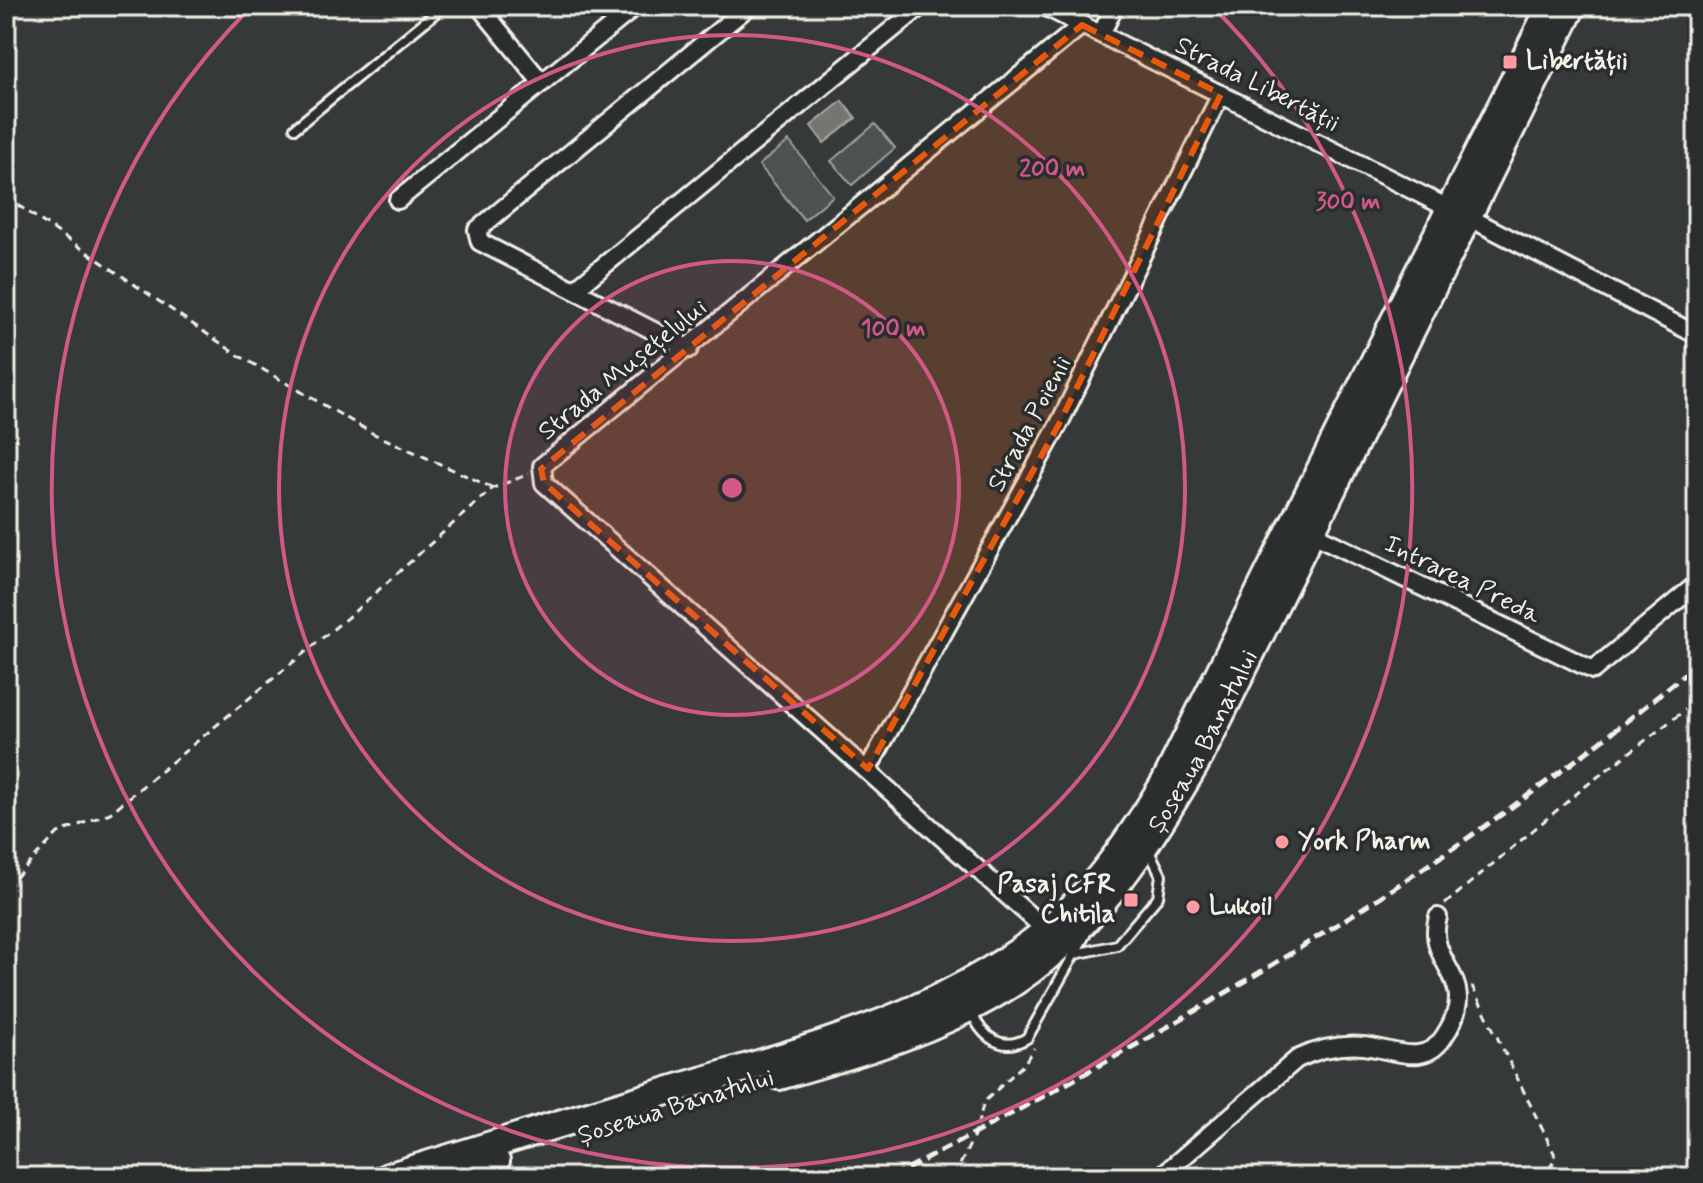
<svg xmlns="http://www.w3.org/2000/svg" width="1703" height="1183" viewBox="0 0 1703 1183" font-family="Mynerve,sans-serif">
  <style>
    .green { fill: #4e514f; stroke: #a1a19c; stroke-width: 2 }
    .water { fill: #757572; stroke: #a8a7a1; stroke-width: 2 }
    .lines { fill: none; stroke-linecap: round; stroke-linejoin: round }
    .lane-casing { stroke: #f4f1e8; stroke-width: 14 }
    .street-casing { stroke: #f4f1e8; stroke-width: 22 }
    .primary-casing { stroke: #f4f1e8; stroke-width: 32 }
    .path { stroke: #f4f1e8; stroke-width: 3; stroke-dasharray: 8 6; stroke-linecap: butt }
    .lane { stroke: #2a2d2e; stroke-width: 8 }
    .street { stroke: #2a2d2e; stroke-width: 16 }
    .primary { stroke: #2a2d2e; stroke-width: 26 }
    .rail { stroke: #f4f1e8; stroke-width: 5; stroke-dasharray: 12 6; stroke-linecap: butt }
    .marked { fill: #e8590c; fill-opacity: 0.2; stroke: #e8590c; stroke-width: 6; stroke-dasharray: 16 10; stroke-linejoin: round }
    .ring { fill: none; stroke: #d15985; stroke-width: 4 }
    .poi-dot { fill: #ff9aa2; stroke: #2a2d2e; stroke-width: 3 }
    .labels { text-anchor: middle; dominant-baseline: central; stroke-width: 7; stroke-linejoin: round; paint-order: stroke }
    .poi-label { font-size: 26px; font-weight: bold; fill: #f4f1e8; stroke: #2a2d2e; text-anchor: start }
    .street-label { font-size: 26px; fill: #f4f1e8; stroke: #2a2d2e }
    .centre { fill: #d15985; stroke: #2a2d2e; stroke-width: 4 }
    .ring-label { font-size: 24px; text-anchor: middle; font-weight: bold; fill: #d15985; stroke: #2a2d2e; stroke-width: 7; stroke-linejoin: round; paint-order: stroke }
  </style>
  <rect width="100%" height="100%" fill="#363939"/>
  <filter id="ink" filterUnits="userSpaceOnUse"><feTurbulence type="fractalNoise" baseFrequency=".0125" numOctaves="2"/><feDisplacementMap in="SourceGraphic" scale="16" xChannelSelector="R" yChannelSelector="G"/><feConvolveMatrix kernelMatrix="1 2 1 2 8 2 1 2 1" color-interpolation-filters="sRGB"/></filter>
  <g filter="url(#ink)">
    <g class="green">
      <polygon points="875,124 895,148 852,185 831,161"/>
      <polygon points="789,141 833,196 804,220 759,165"/>
    </g>
    <polygon class="water" points="842,101 856,118 824,143 811,126"/>
    <g class="lines">
      <g class="lane-casing">
        <g id="lane">
          <polyline points="295,128 444,6"/>
          <polyline points="1075,954 1117,945 1158,897 1161,875 1148,849"/>
          <path d="M972,1013C982,1037 1002,1053 1027,1038L1085,935"/>
        </g>
      </g>
      <g class="street-casing">
        <g id="street">
          <polyline points="479,6 542,83"/>
          <polyline points="1044,6 1448,208"/>
          <polyline points="1101,34 1115,6"/>
          <polyline points="398,200 636,6"/>
          <polyline points="1468,217 1697,335"/>
          <polyline points="574,290 921,6"/>
          <polyline points="689,349 480,242 477,230 749,6"/>
          <polyline points="1311,533 1593,670 1697,584"/>
          <polyline points="868,769 1059,424 1221,94"/>
          <polyline points="1047,931 544,483 542,466 1082,25"/>
          <path d="M1160,1177L1297,1059C1318,1049 1339,1044 1363,1046C1391,1048 1423,1068 1443,1038C1485,977 1424,967 1438,917"/>
        </g>
      </g>
      <g class="primary-casing">
        <g id="primary">
          <path id="s1" d="M779,1076C860,1053 946,1028 1017,980C1098,924 1153,838 1201,754L1572,6"/>
          <path d="M388,1177C487,1146 585,1116 684,1086C809,1049 940,1015 1044,933C1094,893 1132,836 1165,782L1551,6"/>
          <polyline points="450,1177 496,1161"/>
        </g>
      </g>
      <g class="path">
        <polyline points="6,197 238,355 372,433 493,488"/>
        <polyline points="6,888 58,833 110,813 354,612 493,488 529,474"/>
        <polyline points="1445,904 1587,785 1697,701"/>
        <polyline points="1472,986 1556,1157 1545,1177"/>
        <polyline points="954,1177 975,1134 984,1102 1024,1064 1034,1048"/>
      </g>
      <use href="#lane" class="lane"/>
      <use href="#street" class="street"/>
      <use href="#primary" class="primary"/>
      <path class="rail" d="M891,1177C1174,1031 1452,869 1697,664"/>
    </g>
  </g>
  <path class="marked" d="M1082,25L1221,94L1059,424L868,769L544,483L541,469Z"/>
  <circle cx="732" cy="488" r="227" fill="#d15985" fill-opacity=".12"/>
  <g class="ring">
    <circle cx="732" cy="488" r="227"/>
    <circle cx="732" cy="488" r="453"/>
    <path d="M1213 7A680 680 0 1 1 251 7"/>
  </g>
  <g class="poi-dot">
    <rect x="1502" y="54" width="16" height="16" rx="4"/>
    <circle cx="1282" cy="842" r="8"/>
    <rect x="1123" y="892" width="16" height="16" rx="4"/>
    <circle cx="1193" cy="907" r="8"/>
  </g>
  <g class="labels">
    <g class="poi-label">
      <text x="1526" y="62">Libertății</text>
      <text x="1298" y="842">York Pharm</text>
      <text x="1115" y="885" text-anchor="end">Pasaj CFR<tspan x="1115" dy="30">Chitila</tspan></text>
      <text x="1209" y="907">Lukoil</text>
    </g>
    <g class="street-label">
      <text transform="translate(1257 85) rotate(27)">Strada Libertății</text>
      <text transform="translate(623 370) rotate(-39)">Strada Mușețelului</text>
      <text transform="translate(1030 424) rotate(-62)">Strada Poienii</text>
      <text transform="translate(1462 580) rotate(26)">Intrarea Preda</text>
      <text stroke="none"><textPath href="#s1" startOffset="564">Șoseaua Banatului</textPath></text>
      <text transform="translate(676 1107) rotate(-17)">Șoseaua Banatului</text>
    </g>
  </g>
  <circle cx="732" cy="488" r="12" class="centre"/>
  <g class="ring-label">
    <text x="1052" y="176">200 m</text>
    <text x="1348" y="209">300 m</text>
    <text x="893" y="336">100 m</text>
  </g>
  <rect width="1703" height="1183" fill="none" stroke="#2a2d2e" stroke-width="32"/>
  <rect x="16" y="16" width="1671" height="1151" fill="none" stroke="#f4f1e8" stroke-width="3" filter="url(#ink)"/>
</svg>
